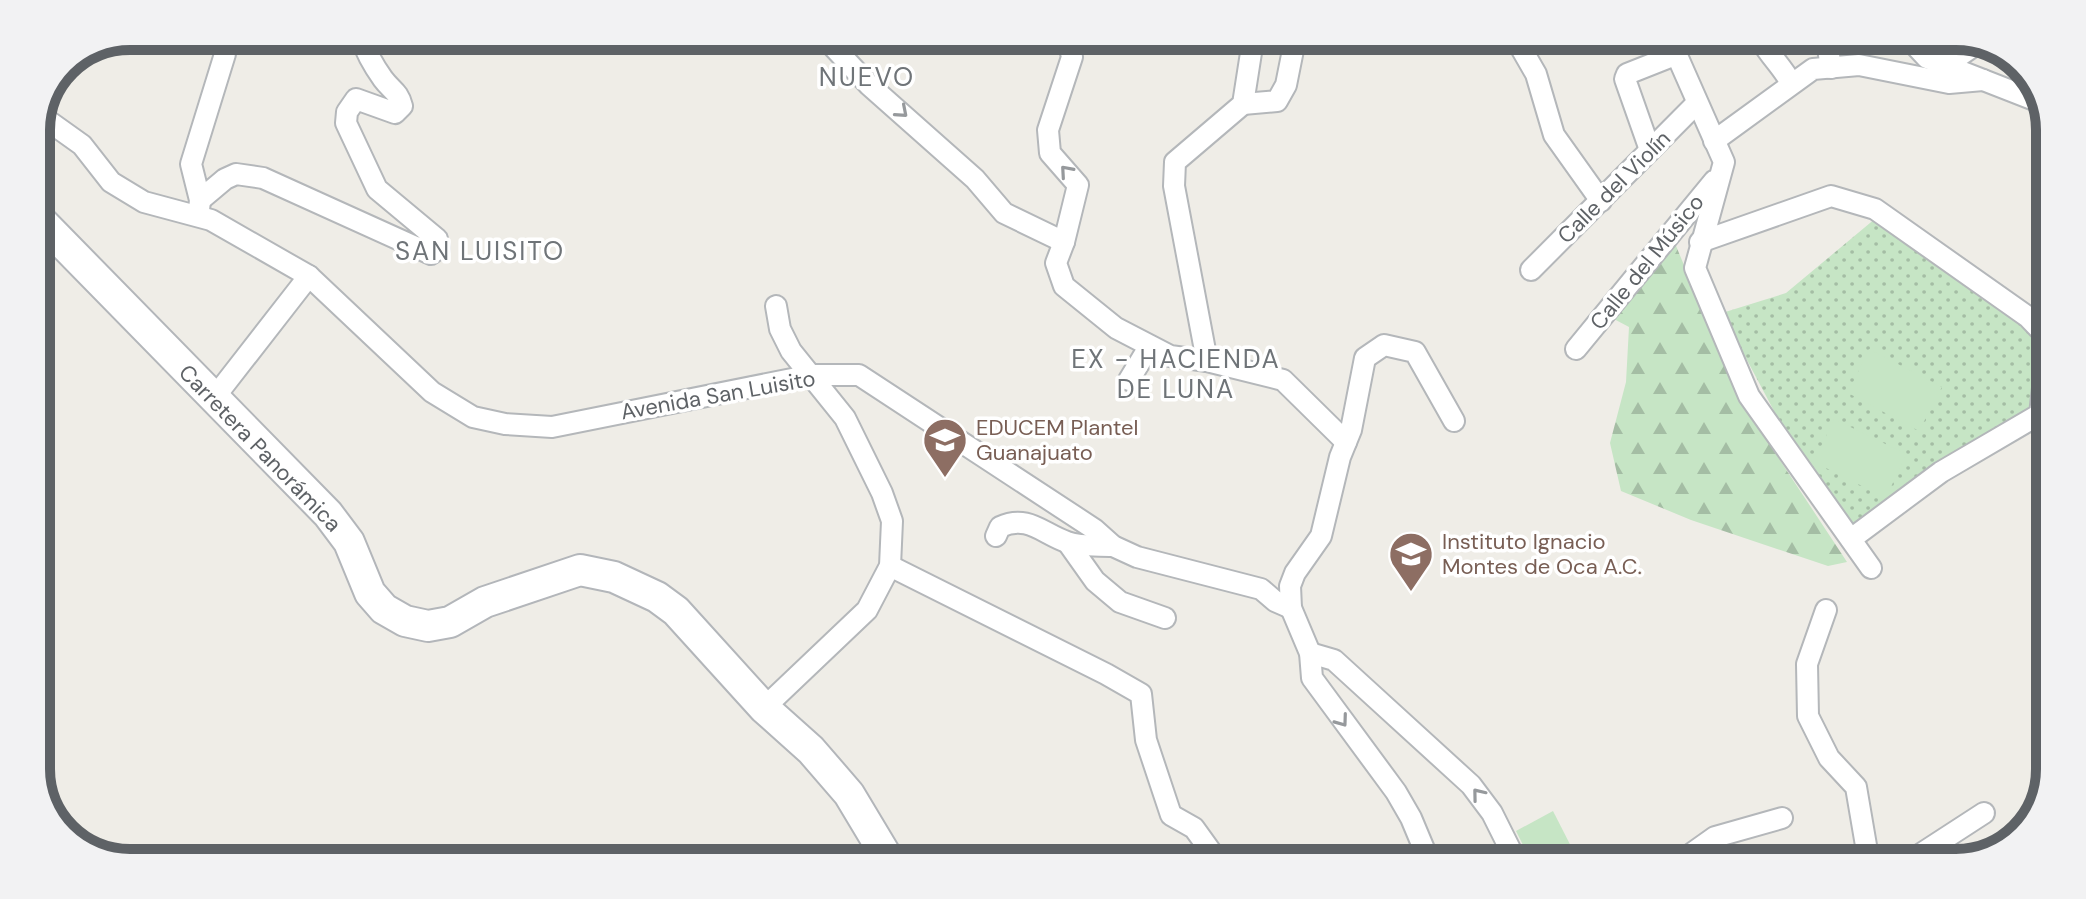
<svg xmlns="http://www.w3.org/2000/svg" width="2086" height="899" viewBox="0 0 2086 899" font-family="'DM Sans',sans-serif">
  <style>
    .forest { fill: url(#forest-firs) }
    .park { fill: url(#park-dots) }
    .pitch { fill: #c6e5c5 }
    .building { fill: url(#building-hatch); stroke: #d4cfc5; stroke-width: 2 }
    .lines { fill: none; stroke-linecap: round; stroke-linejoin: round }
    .street-casing { stroke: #b4b7ba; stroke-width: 24 }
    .secondary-casing { stroke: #b3b6ba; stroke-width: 34 }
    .street { stroke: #fff; stroke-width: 20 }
    .secondary { stroke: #fff; stroke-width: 30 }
    .oneway { stroke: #96999c }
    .labels { text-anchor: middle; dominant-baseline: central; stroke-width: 7; stroke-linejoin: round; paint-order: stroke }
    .street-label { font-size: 22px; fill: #5e6266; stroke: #fff }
    .education-label { font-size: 22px; fill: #785e54; stroke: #fff; text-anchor: start }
    .quarter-label { font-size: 26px; letter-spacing: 2px; fill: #6f7478; stroke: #fff }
    .rim { fill: none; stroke: #5e6266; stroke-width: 10 }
  </style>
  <defs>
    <pattern id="forest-firs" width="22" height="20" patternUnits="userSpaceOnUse" patternTransform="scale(2)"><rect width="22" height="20" fill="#c6e5c5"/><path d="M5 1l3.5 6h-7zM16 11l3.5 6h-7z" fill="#a4bda4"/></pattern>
    <pattern id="park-dots" width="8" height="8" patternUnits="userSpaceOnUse" patternTransform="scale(2)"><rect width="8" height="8" fill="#c6e5c5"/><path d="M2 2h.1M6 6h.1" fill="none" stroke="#a4bda4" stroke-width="1.8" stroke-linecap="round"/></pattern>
    <pattern id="building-hatch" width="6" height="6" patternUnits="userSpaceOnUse" patternTransform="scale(2)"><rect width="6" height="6" fill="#cbc8c4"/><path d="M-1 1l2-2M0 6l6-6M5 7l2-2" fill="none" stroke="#a8a6a3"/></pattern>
  </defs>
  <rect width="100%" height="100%" fill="#efede7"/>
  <polygon class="forest" points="1674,241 1739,398 1847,562 1828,566 1691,520 1621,491 1610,443 1626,382 1629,327 1612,318"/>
  <polygon class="park" points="1876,218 1901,233 2045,342 2036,410 1853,533 1791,443 1722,313 1786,293"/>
  <g class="pitch">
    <polygon points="1869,349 1942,387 1919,431 1848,393"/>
    <polygon points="1834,419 1906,454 1886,498 1814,462"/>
    <polygon points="1553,811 1579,862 1531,861 1516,831"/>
  </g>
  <polygon class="building" points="51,816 75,828 70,837 55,826"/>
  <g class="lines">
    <g class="street-casing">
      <g id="street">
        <polyline points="826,39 869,85 975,179 1004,213 1064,242"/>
        <polyline points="1068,40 1072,57 1048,130 1050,153 1078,185 1064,242 1056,263 1064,286 1116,328 1170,356 1207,361 1283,380 1346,442"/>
        <polyline points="1517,41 1536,74 1554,135 1601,201"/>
        <polyline points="1671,42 1724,162 1695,268 1749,396 1871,568"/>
        <path d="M1762,42C1771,57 1783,68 1791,83"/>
        <polyline points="1827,42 1831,68"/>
        <polyline points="1913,43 1927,58 2042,103"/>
        <polyline points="1946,65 1978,43"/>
        <polyline points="1243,104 1277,101 1286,85 1295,40"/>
        <polyline points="40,115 82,145 111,182 144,202 211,220 309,276 432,392 473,417 505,424 552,427 812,375 859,375 1094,529 1113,546 1137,557 1261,589 1275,601 1291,608"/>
        <polyline points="1714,141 1813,69 1859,65 1949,83 1983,80"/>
        <polyline points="1650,150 1625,79 1627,74 1675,55"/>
        <path d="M200,200L225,179L236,174L263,178L431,254L439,248L437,239L377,189L346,123L347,112L356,99L395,113L402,106C398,91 392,91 383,79C373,65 366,53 361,37"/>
        <polyline points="199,210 200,200 191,164 225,54"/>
        <polyline points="1700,242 1831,196 1875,209 2028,317 2048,338"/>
        <polyline points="1531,270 1697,103"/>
        <polyline points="1576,349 1714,181"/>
        <polyline points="1207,361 1174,186 1175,162 1243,104 1253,40"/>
        <polyline points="1129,380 1149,347"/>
        <polyline points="214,398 309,276"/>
        <path d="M996,536L1000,527C1028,514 1043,534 1067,542C1080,547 1099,545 1113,546"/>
        <polyline points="1851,539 1941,472 2040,414 2047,353"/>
        <polyline points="1068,543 1095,581 1120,602 1165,618"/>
        <polyline points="890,566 1106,674 1141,694 1146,740 1171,815 1194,828 1212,853"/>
        <polyline points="1826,610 1807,664 1808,716 1829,758 1856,787 1869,863"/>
        <polyline points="1310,653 1334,660 1471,785 1492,813 1516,861"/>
        <polyline points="764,708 867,610 890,566 892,521 882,493 845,418 791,351 780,329 776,306"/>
        <polyline points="1429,861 1411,818 1396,792 1312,678 1310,653 1291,608 1290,586 1295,573 1321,536 1340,457 1351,430 1365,358 1384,345 1415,352 1454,421"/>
        <polyline points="1672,862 1684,859 1715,837 1782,818"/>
        <polyline points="1907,863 1984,813"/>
      </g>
    </g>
    <g class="secondary-casing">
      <polyline id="secondary" points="36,216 328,514 349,542 370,593 384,609 405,621 428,626 450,622 485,602 580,570 614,577 657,597 676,611 764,708 811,750 849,794 888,859"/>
    </g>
    <use href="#street" class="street"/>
    <use href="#secondary" class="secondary"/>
  </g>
  <defs><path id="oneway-chevron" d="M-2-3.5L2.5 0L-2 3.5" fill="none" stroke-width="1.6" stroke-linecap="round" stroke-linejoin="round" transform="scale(2)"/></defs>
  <g class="oneway">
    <use href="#oneway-chevron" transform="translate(902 112) rotate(41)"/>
    <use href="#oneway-chevron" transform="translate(1066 171) rotate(-131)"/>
    <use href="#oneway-chevron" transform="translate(1342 721) rotate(54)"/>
    <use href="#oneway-chevron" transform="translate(1478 794) rotate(-129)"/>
  </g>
  <defs>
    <g id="school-pin" transform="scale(2.3)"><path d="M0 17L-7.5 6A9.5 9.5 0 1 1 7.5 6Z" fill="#8d6e63" stroke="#fff"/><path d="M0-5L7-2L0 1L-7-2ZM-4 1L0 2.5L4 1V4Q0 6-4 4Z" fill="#fff"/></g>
  </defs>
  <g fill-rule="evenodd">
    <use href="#school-pin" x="945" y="440"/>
    <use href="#school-pin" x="1411" y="554"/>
  </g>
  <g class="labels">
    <g class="street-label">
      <text transform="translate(1614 187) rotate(-45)">Calle del Violín</text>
      <text transform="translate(1647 262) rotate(-51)">Calle del Músico</text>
      <text transform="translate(718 395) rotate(-10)">Avenida San Luisito</text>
      <text transform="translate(260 448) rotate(46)">Carretera Panorámica</text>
    </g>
    <g class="education-label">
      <text x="976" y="427">EDUCEM Plantel<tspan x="976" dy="25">Guanajuato</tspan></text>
      <text x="1442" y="541">Instituto Ignacio<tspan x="1442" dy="25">Montes de Oca A.C.</tspan></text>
    </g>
    <g class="quarter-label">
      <text x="867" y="77">NUEVO</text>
      <text x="480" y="251">SAN LUISITO</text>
      <text x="1176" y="359">EX - HACIENDA<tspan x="1176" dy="30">DE LUNA</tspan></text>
    </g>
  </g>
  <path d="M0 0H2086V899H0ZM130 50H1956A80 80 0 0 1 2036 130V769A80 80 0 0 1 1956 849H130A80 80 0 0 1 50 769V130A80 80 0 0 1 130 50Z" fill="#f2f2f3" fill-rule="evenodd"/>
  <path class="rim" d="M130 50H1956A80 80 0 0 1 2036 130V769A80 80 0 0 1 1956 849H130A80 80 0 0 1 50 769V130A80 80 0 0 1 130 50Z"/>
</svg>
